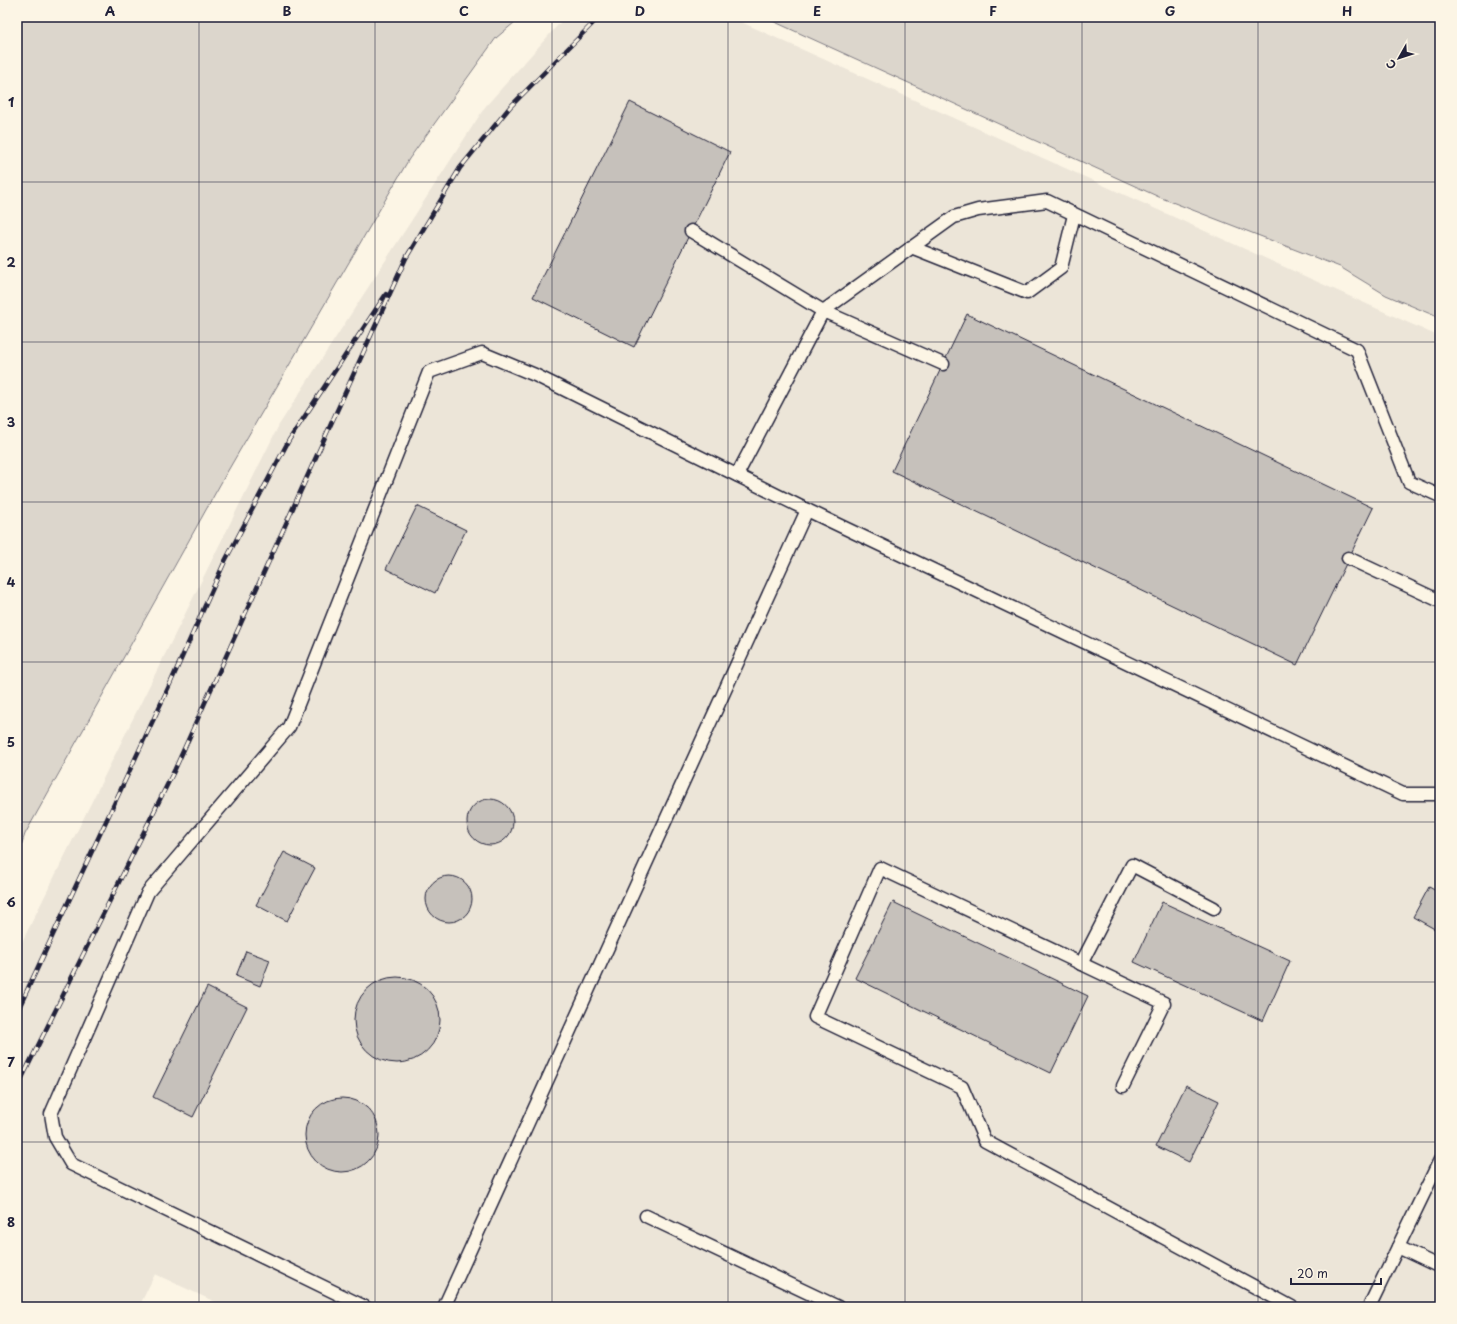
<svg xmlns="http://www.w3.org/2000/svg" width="1457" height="1324" viewBox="0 0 1457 1324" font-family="'Playpen Sans',sans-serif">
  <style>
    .built { fill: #ece5d8 }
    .green { fill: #dcd6cc; stroke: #7f7c84 }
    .building { fill: #c6c1bb; stroke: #22223b }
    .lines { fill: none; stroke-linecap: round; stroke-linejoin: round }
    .lane-casing { stroke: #22223b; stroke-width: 15 }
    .lane { stroke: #fcf5e5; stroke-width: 12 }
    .rail-casing { stroke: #22223b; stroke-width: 4.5 }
    .rail { stroke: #fcf5e5; stroke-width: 3; stroke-dasharray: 9; stroke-linecap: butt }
    .grid { fill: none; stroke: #22223b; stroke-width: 1; stroke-opacity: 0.55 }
    .neatline { fill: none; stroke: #22223b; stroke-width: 1.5 }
    .grid-label { font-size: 13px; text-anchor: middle; font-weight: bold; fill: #22223b }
  </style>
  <rect width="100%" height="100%" fill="#fcf5e5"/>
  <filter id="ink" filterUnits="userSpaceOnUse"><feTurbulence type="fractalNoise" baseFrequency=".025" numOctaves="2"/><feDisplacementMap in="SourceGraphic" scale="8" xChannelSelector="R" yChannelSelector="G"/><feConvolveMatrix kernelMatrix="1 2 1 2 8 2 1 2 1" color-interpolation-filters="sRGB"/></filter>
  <g filter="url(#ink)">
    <polygon class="built" points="565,17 730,17 1440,337 1440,1307 226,1307 155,1274 139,1307 17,1307 17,952 279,425 485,107"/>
    <g class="green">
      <polygon points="17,17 521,17 496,38 409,159 226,474 25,834 17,858"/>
      <polygon points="764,17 1440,17 1440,318 1386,295 1340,267 1159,197"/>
    </g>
    <g class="building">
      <polygon points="630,102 730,152 634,347 533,297"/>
      <polygon points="967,314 1373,508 1297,665 892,471"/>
      <polygon points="417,506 466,530 435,593 386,569"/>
      <circle cx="490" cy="822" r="23"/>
      <polygon points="284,852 315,868 287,921 256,905"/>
      <circle cx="449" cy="899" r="23"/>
      <polygon points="1429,887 1440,893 1440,932 1413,917"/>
      <polygon points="893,902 1088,996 1051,1073 855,978"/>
      <polygon points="1162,902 1290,961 1263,1021 1134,962"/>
      <polygon points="246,951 270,960 260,986 236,976"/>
      <circle cx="397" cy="1020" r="43"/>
      <polygon points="207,987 247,1007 193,1117 153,1097"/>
      <polygon points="1186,1085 1219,1101 1189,1162 1156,1146"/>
      <circle cx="342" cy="1135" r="37"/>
    </g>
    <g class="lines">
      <g class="lane-casing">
        <g id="lane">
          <polyline points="691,231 823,311 954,217 978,210 1047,201 1357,350 1409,482 1440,496"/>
          <polyline points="911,247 1027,293 1061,268 1074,215"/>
          <polyline points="737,475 823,311 943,364"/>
          <polyline points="1348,558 1440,601"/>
          <polyline points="1081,964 1132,865 1214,908"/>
          <polyline points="1123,1086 1164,1003 880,868 815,1017 962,1087 985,1141 1292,1307"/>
          <polyline points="646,1216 838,1307"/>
          <polyline points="1398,1247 1440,1267"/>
          <polyline points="365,1307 71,1164 55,1137 51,1114 148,892 289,727 429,372 482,353 535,375 807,510 1403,794 1440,794"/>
          <polyline points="444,1307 807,510"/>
          <polyline points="1369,1307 1440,1160"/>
        </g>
      </g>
      <use href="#lane" class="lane"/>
      <g class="rail-casing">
        <g id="rail">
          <polyline points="17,1012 170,684 225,561 289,440 386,294"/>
          <polyline points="17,1088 175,769 406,258 460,168 510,107 599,17"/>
        </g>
      </g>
      <use href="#rail" class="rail"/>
    </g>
  </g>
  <path class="grid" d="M199,17V1307M375,17V1307M552,17V1307M728,17V1307M905,17V1307M1082,17V1307M1258,17V1307M17,182H1440M17,342H1440M17,502H1440M17,662H1440M17,822H1440M17,982H1440M17,1142H1440"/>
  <rect width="1457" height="1324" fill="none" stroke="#fcf5e5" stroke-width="44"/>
  <g transform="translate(1399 58) rotate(231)" stroke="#fcf5e5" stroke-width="3" paint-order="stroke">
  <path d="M0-3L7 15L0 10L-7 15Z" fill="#22223b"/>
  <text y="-6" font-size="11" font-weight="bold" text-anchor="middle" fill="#22223b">С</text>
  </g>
  <path d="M1291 1278v6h90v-6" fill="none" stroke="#22223b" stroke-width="2"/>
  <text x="1297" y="1278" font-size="12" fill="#22223b" stroke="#fcf5e5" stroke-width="3" paint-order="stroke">20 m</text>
  <rect x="22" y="22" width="1413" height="1280" class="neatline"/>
  <g class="grid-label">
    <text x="110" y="16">A</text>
    <text x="287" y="16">B</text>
    <text x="464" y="16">C</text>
    <text x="640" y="16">D</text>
    <text x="817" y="16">E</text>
    <text x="993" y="16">F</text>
    <text x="1170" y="16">G</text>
    <text x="1347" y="16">H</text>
    <text x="11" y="107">1</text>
    <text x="11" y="267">2</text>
    <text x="11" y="427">3</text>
    <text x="11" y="587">4</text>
    <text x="11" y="747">5</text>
    <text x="11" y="907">6</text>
    <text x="11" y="1067">7</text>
    <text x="11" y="1227">8</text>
  </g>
</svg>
